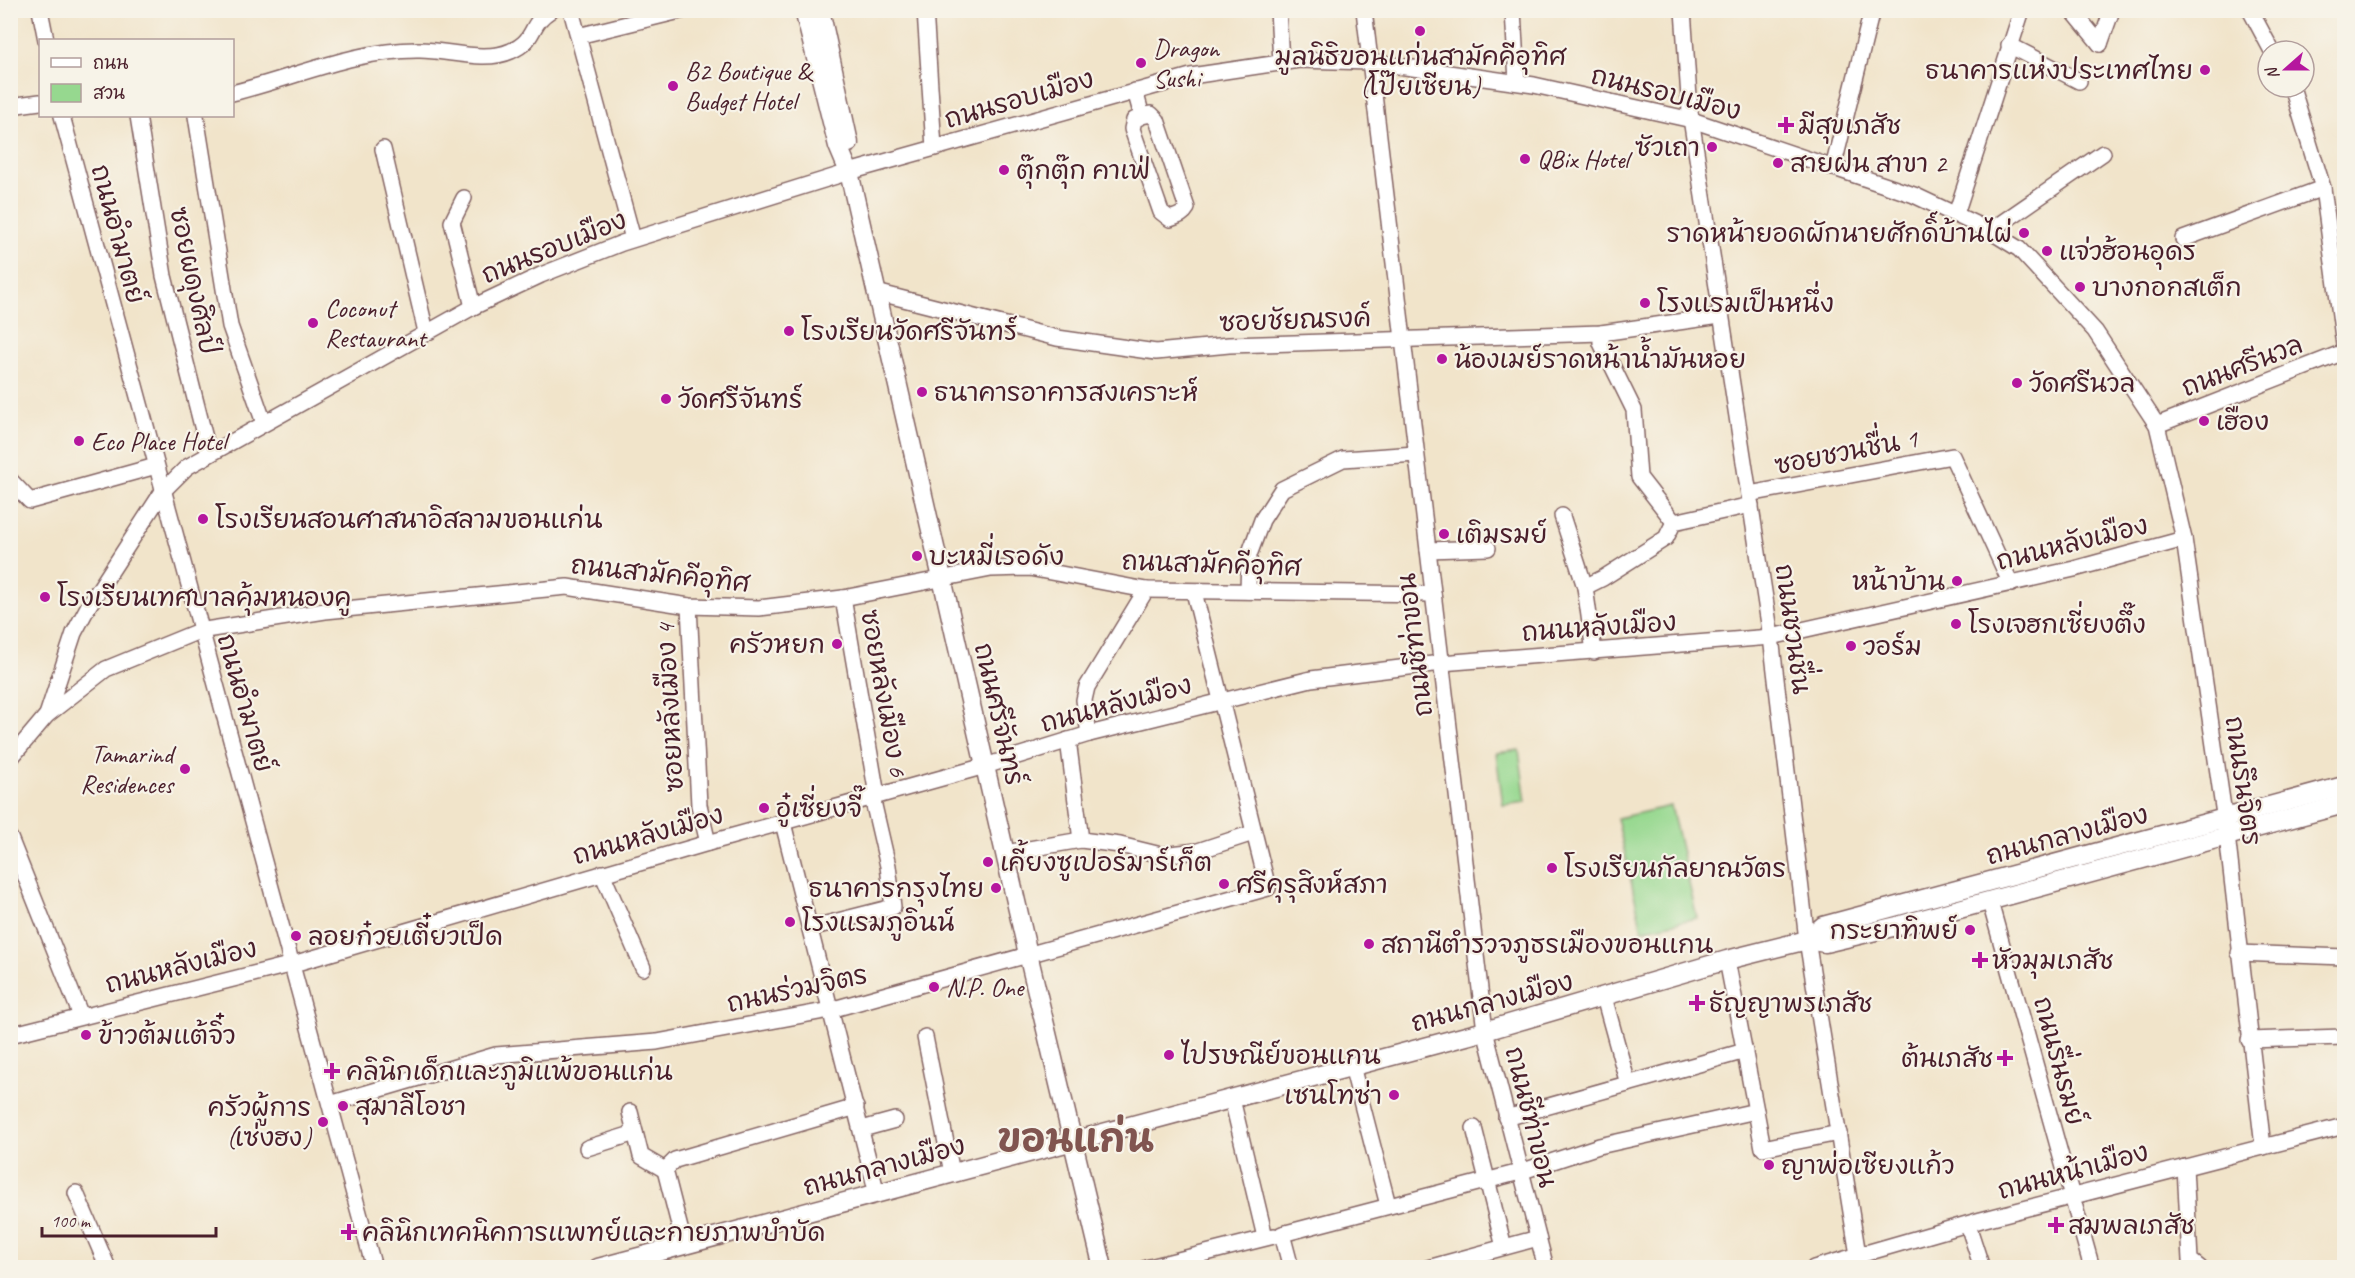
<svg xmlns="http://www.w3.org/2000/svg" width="2355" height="1278" viewBox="0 0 2355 1278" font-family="Caveat,'Playpen Sans Thai',sans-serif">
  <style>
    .green { fill: #96d88f; stroke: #707c5d; stroke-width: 1.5 }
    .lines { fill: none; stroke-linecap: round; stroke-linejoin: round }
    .minor-casing { stroke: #846463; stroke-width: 18 }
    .major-casing { stroke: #846463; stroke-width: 21 }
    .minor { stroke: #fff; stroke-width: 15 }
    .major { stroke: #fff; stroke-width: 18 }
    .poi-dot { fill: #b5179e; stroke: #f7f3e8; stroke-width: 2 }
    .labels { text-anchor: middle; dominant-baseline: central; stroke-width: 4.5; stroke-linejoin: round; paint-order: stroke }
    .poi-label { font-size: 26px; fill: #4a1f2b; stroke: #f7f3e8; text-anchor: start }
    .street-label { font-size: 26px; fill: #4a1f2b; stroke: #f7f3e8 }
    .town-label { font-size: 38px; font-weight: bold; fill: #815550; stroke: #f7f3e8 }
  </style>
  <rect width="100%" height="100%" fill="#f7f3e8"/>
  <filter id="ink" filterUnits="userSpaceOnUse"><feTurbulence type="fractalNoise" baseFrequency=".0167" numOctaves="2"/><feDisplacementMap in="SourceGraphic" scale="12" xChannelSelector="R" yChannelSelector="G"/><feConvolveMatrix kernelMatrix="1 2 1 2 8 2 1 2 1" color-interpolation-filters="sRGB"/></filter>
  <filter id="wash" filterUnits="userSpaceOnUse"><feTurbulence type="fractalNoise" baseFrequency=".008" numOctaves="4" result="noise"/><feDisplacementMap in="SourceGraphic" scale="24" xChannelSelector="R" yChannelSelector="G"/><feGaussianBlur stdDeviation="1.35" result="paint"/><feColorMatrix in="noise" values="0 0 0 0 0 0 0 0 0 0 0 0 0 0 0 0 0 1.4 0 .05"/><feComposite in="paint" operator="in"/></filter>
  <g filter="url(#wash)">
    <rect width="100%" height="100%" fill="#f1e4ca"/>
    <g class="green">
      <polygon points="1519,750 1526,802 1503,805 1496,753"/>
      <polygon points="1671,806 1697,918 1642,930 1617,818"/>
    </g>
  </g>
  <g filter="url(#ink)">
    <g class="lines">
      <g class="minor-casing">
        <g id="minor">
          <polyline points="40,10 46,40"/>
          <polyline points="571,10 633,239"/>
          <polyline points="925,10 934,148"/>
          <polyline points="1278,10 1281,62"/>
          <polyline points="1364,10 1485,1031 1546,1268"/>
          <polyline points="1513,10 1517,82"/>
          <polyline points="1683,10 1690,112 1771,637 1807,940 1858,1255"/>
          <polyline points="2072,10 2100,44"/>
          <polyline points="2250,10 2272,51"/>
          <polyline points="578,36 684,10"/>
          <polyline points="2100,44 2112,10"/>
          <polyline points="2009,45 2079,81"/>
          <polyline points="2292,87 2323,188 2344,345"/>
          <path d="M1135,91L1142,116L1151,114L1157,120L1187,208C1183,215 1178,216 1170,219L1161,212L1132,129L1134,120L1142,116"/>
          <path d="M232,93C294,78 356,49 420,50C448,50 485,63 511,51C537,40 528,24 551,10"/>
          <polyline points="10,106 40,102"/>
          <polyline points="62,116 374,1268"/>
          <polyline points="138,116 164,276 209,454"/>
          <polyline points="196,116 230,326 264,423"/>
          <polyline points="383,149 426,332"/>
          <polyline points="1833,168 1872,10"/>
          <polyline points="464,198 452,222 473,307"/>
          <polyline points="1956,214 2022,10"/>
          <polyline points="1990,231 2103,153"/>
          <polyline points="2183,239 2323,188"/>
          <polyline points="876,292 1057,338 1156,352 1229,345 1601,333 1720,316"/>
          <polyline points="1601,333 1601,343 1634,410 1639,477 1674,522"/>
          <polyline points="2157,425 2344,352"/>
          <polyline points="10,480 30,501 156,466"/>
          <polyline points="1749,494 1952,456 2011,584"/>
          <polyline points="1562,516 1585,587 1594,652"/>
          <polyline points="1428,550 1488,548"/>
          <polyline points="1585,587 1603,578 1666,538 1674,522 1751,505"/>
          <polyline points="1248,591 1249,555 1262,520 1282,489 1343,459 1416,454"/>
          <polyline points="843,598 877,795"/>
          <polyline points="689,606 699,805 708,843"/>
          <polyline points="47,715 106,669 199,631 325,611 567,587 689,606 759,608 843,598 991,569 1029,568 1146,590 1433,594"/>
          <polyline points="1089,734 1084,700 1087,687 1146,590"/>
          <polyline points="1068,740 1081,840"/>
          <polyline points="10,759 47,715 74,633 89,605 163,491 187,467 473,307 541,275 622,243 849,172 1191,76 1299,60 1370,62 1534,85 1692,120 1914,195 1990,231 2019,249 2095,331 2157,425 2184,539 2227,835 2263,1147"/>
          <polyline points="783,823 877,1194"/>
          <polyline points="10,838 81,1016"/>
          <polyline points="1005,853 1081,840 1120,845 1161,855 1198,851 1253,833"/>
          <polyline points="602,873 643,968"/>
          <polyline points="1990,902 2092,1268"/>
          <polyline points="810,928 893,907 888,866 872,797"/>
          <polyline points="2239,953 2344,957"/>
          <polyline points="1604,997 1628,1084"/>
          <polyline points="10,1035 293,964 708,843 985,766 1089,734 1311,679 1441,663 1771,637 2074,569 2184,539"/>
          <polyline points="925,1037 952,1173"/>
          <polyline points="2249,1040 2344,1037"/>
          <polyline points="1352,1066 1388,1205"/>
          <polyline points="1232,1099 1265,1237"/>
          <polyline points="330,1104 496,1055 657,1042 830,1010 1268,888 1194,592"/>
          <polyline points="1756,1111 1763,1148 1839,1133"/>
          <polyline points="630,1112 641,1156 665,1170"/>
          <polyline points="1506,1118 1745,1051"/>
          <polyline points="1474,1128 1504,1247"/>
          <polyline points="862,1129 895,1120"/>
          <polyline points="587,1148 635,1133"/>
          <polyline points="2185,1167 2190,1260 2200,1268"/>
          <polyline points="76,1193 108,1268"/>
          <polyline points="1968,1225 1982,1268"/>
          <polyline points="684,1244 665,1170 675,1160 856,1107"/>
          <polyline points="1146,1268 1274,1236"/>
          <polyline points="1291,1268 1282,1234 1520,1172 1599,1146 1756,1111 1727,960"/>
          <polyline points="1428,1268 1538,1238"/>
          <polyline points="1814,1268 1981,1220 2344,1126"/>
        </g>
      </g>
      <g class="major-casing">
        <g id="major">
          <polyline points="804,10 838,146 849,172 1028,954 1103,1268"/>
          <polyline points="820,10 849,143"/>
          <polyline points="1807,940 1823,926 2344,786"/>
          <polyline points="598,1268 1485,1031 1727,960 1807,940 1825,943 1897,926 2344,804"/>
        </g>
      </g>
      <use href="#minor" class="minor"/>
      <use href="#major" class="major"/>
    </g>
  </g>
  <g class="poi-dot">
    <circle cx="1420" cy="31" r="6"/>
    <circle cx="1141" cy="63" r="6"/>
    <circle cx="2205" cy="70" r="6"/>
    <circle cx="673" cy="86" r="6"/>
    <path d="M1783 116h6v6h6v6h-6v6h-6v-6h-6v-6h6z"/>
    <circle cx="1712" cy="147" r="6"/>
    <circle cx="1525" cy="159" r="6"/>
    <circle cx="1778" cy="163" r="6"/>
    <circle cx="1004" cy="170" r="6"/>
    <circle cx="2024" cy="233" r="6"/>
    <circle cx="2047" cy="251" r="6"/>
    <circle cx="2080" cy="287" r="6"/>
    <circle cx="1645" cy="303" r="6"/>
    <circle cx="313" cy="323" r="6"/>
    <circle cx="789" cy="331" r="6"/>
    <circle cx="1442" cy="359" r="6"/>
    <circle cx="2017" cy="383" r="6"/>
    <circle cx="922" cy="392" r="6"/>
    <circle cx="666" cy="399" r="6"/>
    <circle cx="2204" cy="421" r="6"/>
    <circle cx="79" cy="441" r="6"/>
    <circle cx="203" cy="519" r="6"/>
    <circle cx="1444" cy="534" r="6"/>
    <circle cx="917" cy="556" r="6"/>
    <circle cx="1957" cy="581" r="6"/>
    <circle cx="45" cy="597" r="6"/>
    <circle cx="1956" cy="624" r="6"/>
    <circle cx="837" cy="644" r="6"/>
    <circle cx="1851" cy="646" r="6"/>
    <circle cx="185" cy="769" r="6"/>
    <circle cx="764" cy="808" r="6"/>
    <circle cx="988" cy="862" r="6"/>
    <circle cx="1552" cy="868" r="6"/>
    <circle cx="1224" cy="884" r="6"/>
    <circle cx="996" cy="888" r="6"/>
    <circle cx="790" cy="922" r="6"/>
    <circle cx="1970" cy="930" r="6"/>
    <circle cx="296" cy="936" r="6"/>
    <circle cx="1369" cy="944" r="6"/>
    <path d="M1977 951h6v6h6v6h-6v6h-6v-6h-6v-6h6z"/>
    <circle cx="934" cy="987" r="6"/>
    <path d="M1694 994h6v6h6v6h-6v6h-6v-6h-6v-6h6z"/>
    <circle cx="86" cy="1035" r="6"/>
    <circle cx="1169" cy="1055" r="6"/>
    <path d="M2002 1049h6v6h6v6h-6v6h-6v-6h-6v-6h6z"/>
    <path d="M329 1062h6v6h6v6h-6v6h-6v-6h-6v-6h6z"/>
    <circle cx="1394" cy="1095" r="6"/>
    <circle cx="343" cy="1106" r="6"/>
    <circle cx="323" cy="1122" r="6"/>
    <circle cx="1769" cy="1165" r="6"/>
    <path d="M2053 1216h6v6h6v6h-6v6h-6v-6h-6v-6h6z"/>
    <path d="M346 1223h6v6h6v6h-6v6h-6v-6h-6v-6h6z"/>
  </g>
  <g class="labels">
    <g class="poi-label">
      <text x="1153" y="48">Dragon<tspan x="1153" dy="30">Sushi</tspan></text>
      <text x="1420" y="56" text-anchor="middle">มูลนิธิขอนแก่นสามัคคีอุทิศ<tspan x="1420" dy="30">(โป๊ยเซียน)</tspan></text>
      <text x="2193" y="70" text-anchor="end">ธนาคารแห่งประเทศไทย</text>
      <text x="685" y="71">B2 Boutique &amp;<tspan x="685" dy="30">Budget Hotel</tspan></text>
      <text x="1798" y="125">มีสุขเภสัช</text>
      <text x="1700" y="147" text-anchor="end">ซัวเถา</text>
      <text x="1537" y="159">QBix Hotel</text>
      <text x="1790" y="163">สายฝน สาขา 2</text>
      <text x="1016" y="170">ตุ๊กตุ๊ก คาเฟ่</text>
      <text x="2012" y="233" text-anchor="end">ราดหน้ายอดผักนายศักดิ์บ้านไผ่</text>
      <text x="2059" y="251">แจ่วฮ้อนอุดร</text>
      <text x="2092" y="287">บางกอกสเต็ก</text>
      <text x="1657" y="303">โรงแรมเป็นหนึ่ง</text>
      <text x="325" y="308">Coconut<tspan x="325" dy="30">Restaurant</tspan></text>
      <text x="801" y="331">โรงเรียนวัดศรีจันทร์</text>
      <text x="1454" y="359">น้องเมย์ราดหน้าน้ำมันหอย</text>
      <text x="2029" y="383">วัดศรีนวล</text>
      <text x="934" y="392">ธนาคารอาคารสงเคราะห์</text>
      <text x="678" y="399">วัดศรีจันทร์</text>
      <text x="2216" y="421">เฮือง</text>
      <text x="91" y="441">Eco Place Hotel</text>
      <text x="215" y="519">โรงเรียนสอนศาสนาอิสลามขอนแก่น</text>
      <text x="1456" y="534">เติมรมย์</text>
      <text x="929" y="556">บะหมี่เรอดัง</text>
      <text x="1945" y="581" text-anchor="end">หน้าบ้าน</text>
      <text x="57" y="597">โรงเรียนเทศบาลคุ้มหนองคู</text>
      <text x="1968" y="624">โรงเจฮกเซี่ยงตึ๊ง</text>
      <text x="825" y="644" text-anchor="end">ครัวหยก</text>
      <text x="1863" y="646">วอร์ม</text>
      <text x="173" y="754" text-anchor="end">Tamarind<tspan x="173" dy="30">Residences</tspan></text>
      <text x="776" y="808">อู๋เซี่ยงจี๊</text>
      <text x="1000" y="862">เคี้ยงซูเปอร์มาร์เก็ต</text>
      <text x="1564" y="868">โรงเรียนกัลยาณวัตร</text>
      <text x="1236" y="884">ศรีคุรุสิงห์สภา</text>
      <text x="984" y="888" text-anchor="end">ธนาคารกรุงไทย</text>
      <text x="802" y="922">โรงแรมภูอินน์</text>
      <text x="1958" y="930" text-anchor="end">กระยาทิพย์</text>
      <text x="308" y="936">ลอยก๋วยเตี๋ยวเป็ด</text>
      <text x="1381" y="944">สถานีตำรวจภูธรเมืองขอนแกน</text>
      <text x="1992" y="960">หัวมุมเภสัช</text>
      <text x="946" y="987">N.P. One</text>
      <text x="1709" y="1003">ธัญญาพรเภสัช</text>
      <text x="98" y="1035">ข้าวต้มแต้จิ๋ว</text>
      <text x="1181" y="1055">ไปรษณีย์ขอนแกน</text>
      <text x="1993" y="1058" text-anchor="end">ต้นเภสัช</text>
      <text x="346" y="1071">คลินิกเด็กและภูมิแพ้ขอนแก่น</text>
      <text x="1382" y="1095" text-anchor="end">เซนโทซ่า</text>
      <text x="355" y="1106">สุมาลีโอชา</text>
      <text x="311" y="1107" text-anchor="end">ครัวผู้การ<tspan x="311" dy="30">(เซ่งฮง)</tspan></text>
      <text x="1781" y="1165">ญาพ่อเซียงแก้ว</text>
      <text x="2068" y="1225">สมพลเภสัช</text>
      <text x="362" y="1232">คลินิกเทคนิคการแพทย์และกายภาพบำบัด</text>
    </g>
    <g class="street-label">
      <text transform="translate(1666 93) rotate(14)">ถนนรอบเมือง</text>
      <text transform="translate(1019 99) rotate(-16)">ถนนรอบเมือง</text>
      <text transform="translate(118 234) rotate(75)">ถนนอำมาตย์</text>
      <text transform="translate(554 247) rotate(-22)">ถนนรอบเมือง</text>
      <text transform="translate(194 281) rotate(78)">ซอยผดุงศิลป์</text>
      <text transform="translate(1295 320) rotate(-2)">ซอยชัยณรงค์</text>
      <text transform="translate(2242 366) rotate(-21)">ถนนศรีนวล</text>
      <text transform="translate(1846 452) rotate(-11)">ซอยชวนชื่น 1</text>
      <text transform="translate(2072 543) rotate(-14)">ถนนหลังเมือง</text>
      <text transform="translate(1211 564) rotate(2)">ถนนสามัคคีอุทิศ</text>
      <text transform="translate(660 574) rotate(6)">ถนนสามัคคีอุทิศ</text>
      <text transform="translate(1599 627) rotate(-4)">ถนนหลังเมือง</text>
      <text transform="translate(1793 629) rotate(82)">ถนนชวนชื่น</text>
      <text transform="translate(1415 645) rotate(-97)">ถนนชีท่าขอน</text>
      <text transform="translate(884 693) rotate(80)">ซอยหลังเมือง 6</text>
      <text transform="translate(245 703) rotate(74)">ถนนอำมาตย์</text>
      <text transform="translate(1116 704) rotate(-15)">ถนนหลังเมือง</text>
      <text transform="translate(670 708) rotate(-93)">ซอยหลังเมือง 4</text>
      <text transform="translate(999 714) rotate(77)">ถนนศรีจันทร์</text>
      <text transform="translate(2243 781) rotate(82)">ถนนรึนจิตร</text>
      <text transform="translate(648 835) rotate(-16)">ถนนหลังเมือง</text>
      <text transform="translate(2067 835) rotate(-15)">ถนนกลางเมือง</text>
      <text transform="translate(181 966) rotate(-14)">ถนนหลังเมือง</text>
      <text transform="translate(797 989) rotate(-12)">ถนนร่วมจิตร</text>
      <text transform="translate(1492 1002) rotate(-15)">ถนนกลางเมือง</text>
      <text transform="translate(2059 1061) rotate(75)">ถนนรื่นรมย์</text>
      <text transform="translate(1531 1117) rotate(76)">ถนนชีท่าขอน</text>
      <text transform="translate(884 1166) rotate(-15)">ถนนกลางเมือง</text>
      <text transform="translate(2073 1171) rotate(-15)">ถนนหน้าเมือง</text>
    </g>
    <g class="town-label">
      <text x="1076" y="1138">ขอนแก่น</text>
    </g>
  </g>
  <rect width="2355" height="1278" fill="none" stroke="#f7f3e8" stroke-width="36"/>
  <rect x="39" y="39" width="195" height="78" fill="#f7f3e8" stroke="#b29e9c" stroke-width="1.5"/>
  <rect x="51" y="58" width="30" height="9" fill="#ffffff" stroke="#b29e9c" stroke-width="1.5"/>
  <text x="93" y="69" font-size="18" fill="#4a1f2b">ถนน</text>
  <rect x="51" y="84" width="30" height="18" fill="#96d88f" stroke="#b29e9c" stroke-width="1.5"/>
  <text x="93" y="99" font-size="18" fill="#4a1f2b">สวน</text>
  <g transform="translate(2286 69) rotate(249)"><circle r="28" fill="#f7f3e8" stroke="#b29e9c" stroke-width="1.5"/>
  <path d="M0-4.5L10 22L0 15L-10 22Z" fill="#b5179e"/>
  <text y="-9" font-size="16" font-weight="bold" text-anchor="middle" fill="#4a1f2b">N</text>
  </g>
  <path d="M42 1227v9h174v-9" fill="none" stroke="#4a1f2b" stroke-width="3"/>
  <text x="51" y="1227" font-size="18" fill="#4a1f2b" stroke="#f7f3e8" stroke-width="4.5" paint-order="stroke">100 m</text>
</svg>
